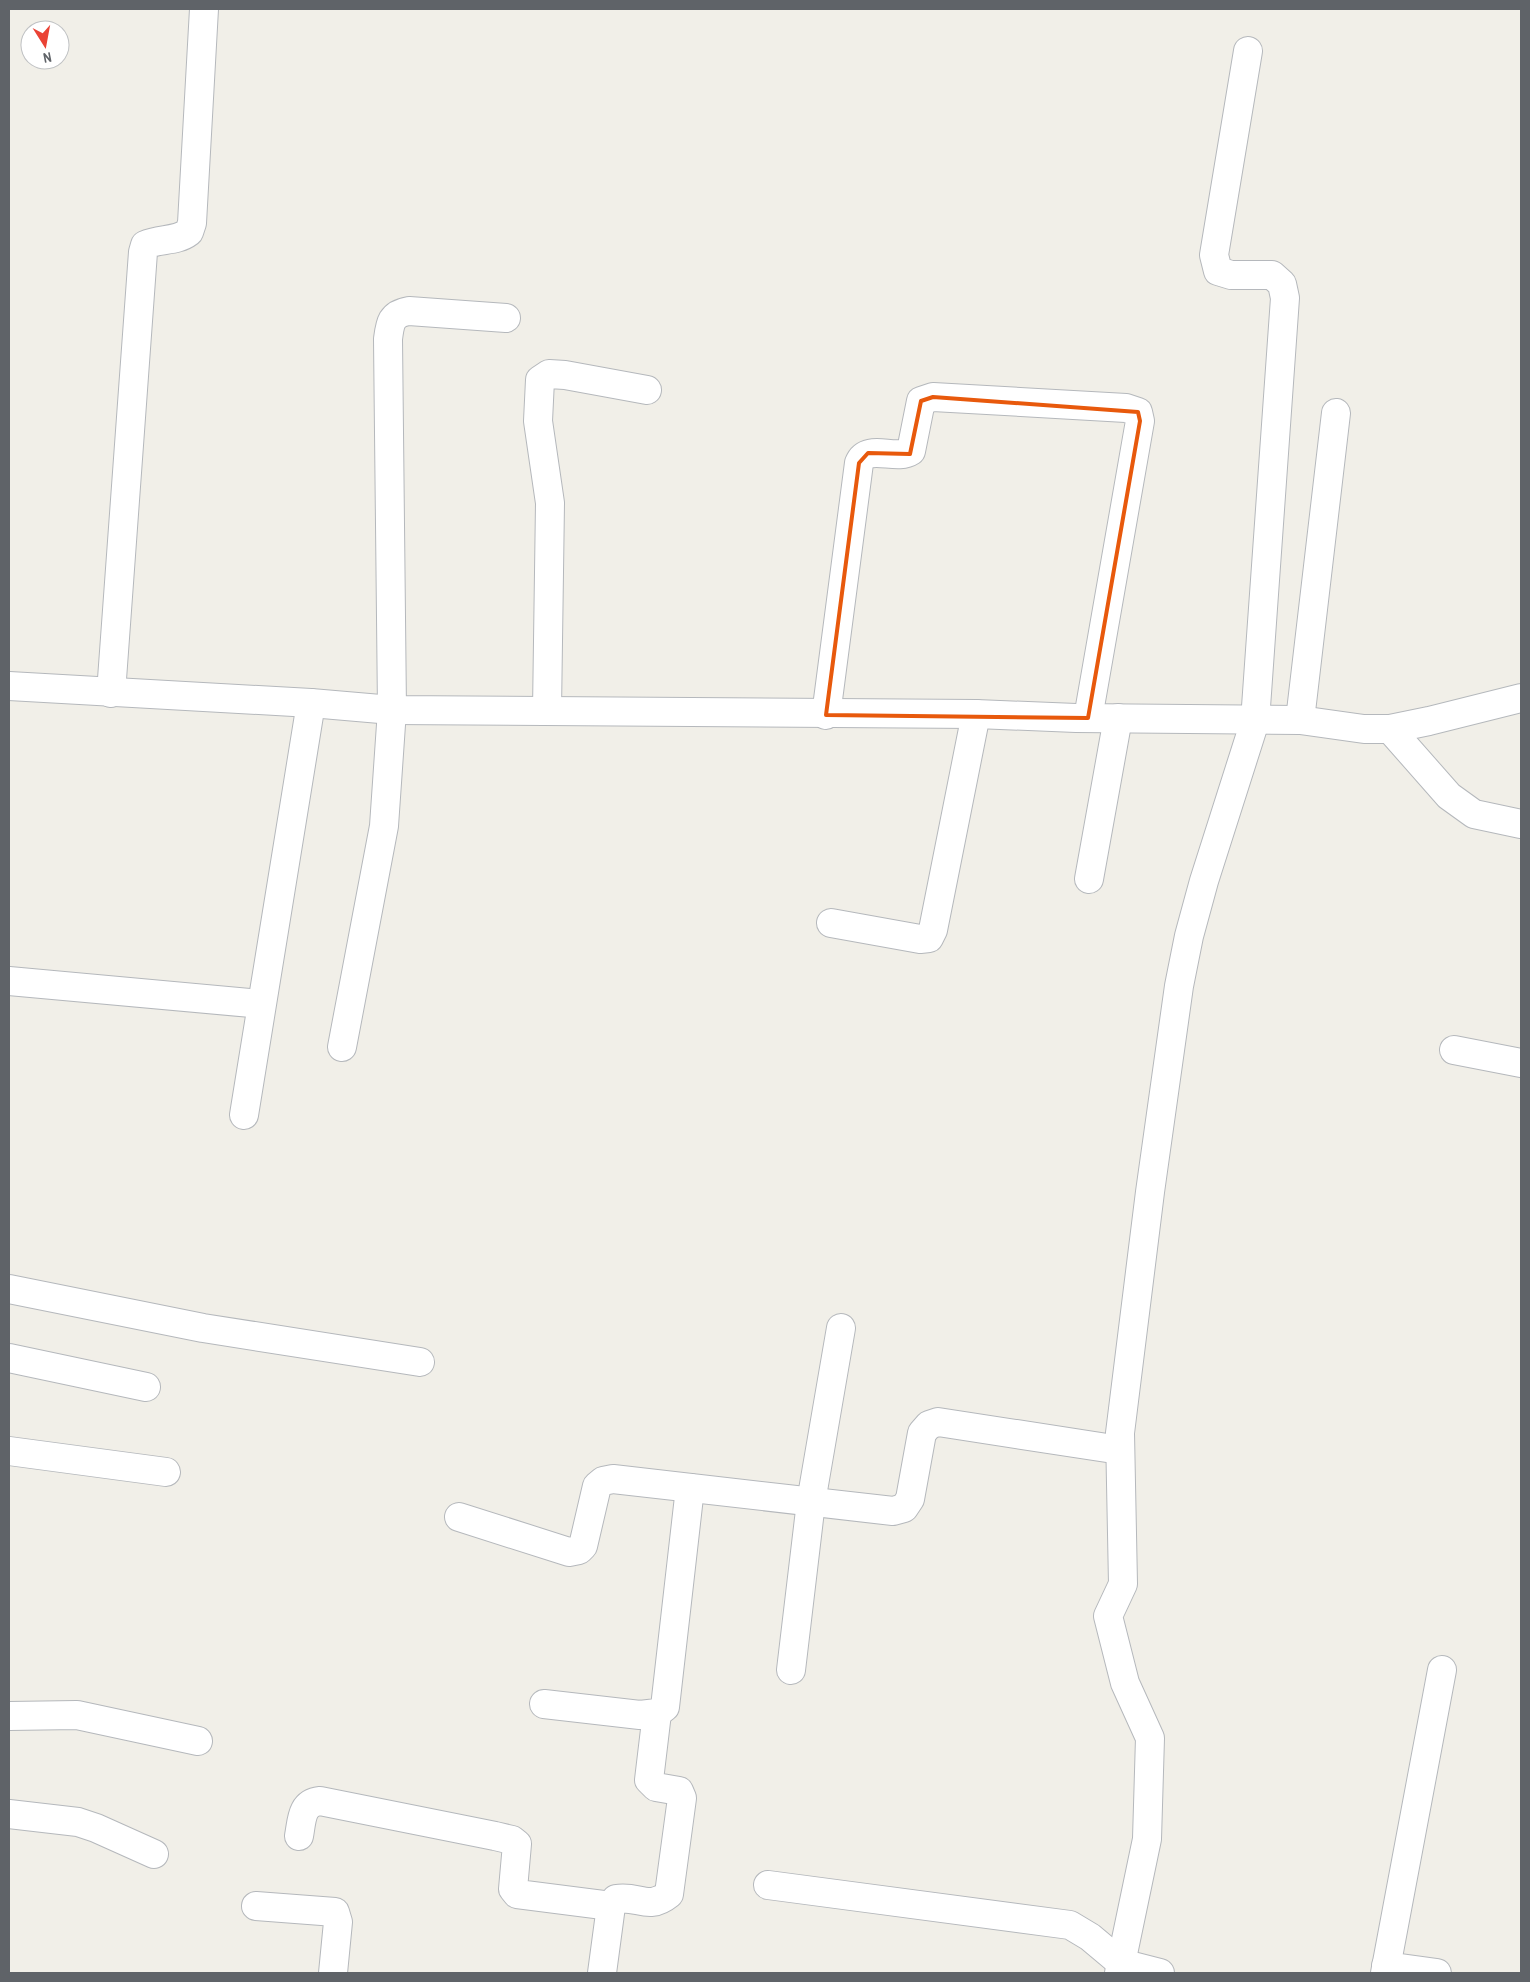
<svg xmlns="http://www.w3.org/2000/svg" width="1530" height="1982" viewBox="0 0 1530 1982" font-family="'Archivo Narrow',sans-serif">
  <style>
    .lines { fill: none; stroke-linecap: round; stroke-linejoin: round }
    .minor-casing { stroke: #b5b8bc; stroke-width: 30 }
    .minor { stroke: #fff; stroke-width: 28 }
    .marked { fill: none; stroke: #e8590c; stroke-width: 4; stroke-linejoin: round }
  </style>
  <rect width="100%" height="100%" fill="#f1efe8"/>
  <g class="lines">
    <g class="minor-casing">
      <g id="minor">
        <polyline points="9,686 311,703 392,710 976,714 1076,718 1300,720 1364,729 1390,729 1429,721 1521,698"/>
        <path d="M111,693L143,252L145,245C160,238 176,242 189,232L192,223L204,9"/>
        <polyline points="547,711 550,503 538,421 540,380 549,374 565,375 647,390"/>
        <path d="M826,715L859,463C867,443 896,461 911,451L921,401L933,397L1126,408L1138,412L1140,421L1088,718"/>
        <polyline points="1300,720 1336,413"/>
        <polyline points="1390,729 1449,796 1474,814 1521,824"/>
        <polyline points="1089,879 1118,718"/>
        <polyline points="831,923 920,939 929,938 933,930 976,714"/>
        <polyline points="9,981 261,1004"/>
        <path d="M342,1047L384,826L392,710L388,339C390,323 391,314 409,311L506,318"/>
        <polyline points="1454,1050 1521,1063"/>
        <polyline points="244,1115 311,703"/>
        <polyline points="9,1289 203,1328 420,1362"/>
        <polyline points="9,1358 146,1387"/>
        <polyline points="9,1451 166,1472"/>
        <polyline points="459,1517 569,1552 579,1550 583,1546 597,1486 603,1481 613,1479 893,1511 904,1508 910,1499 922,1433 929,1425 938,1422 1120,1450"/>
        <polyline points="791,1670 811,1502 841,1328"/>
        <polyline points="544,1704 640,1715 657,1713 665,1707 690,1488"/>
        <polyline points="9,1716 77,1715 198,1741"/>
        <polyline points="9,1814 78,1822 96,1828 154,1854"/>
        <path d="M299,1836C302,1820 301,1803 320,1801L495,1836L512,1840L517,1844L513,1889L517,1894L611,1906"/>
        <polyline points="768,1885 1070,1925 1090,1937 1121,1963 1160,1973"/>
        <polyline points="256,1906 335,1912 338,1922 333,1973"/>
        <polyline points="1386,1966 1437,1973"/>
        <path d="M602,1973L611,1906L616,1899C639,1895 648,1911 669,1894L682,1798L679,1791L656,1787L649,1780L657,1713"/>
        <polyline points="1119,1973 1147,1839 1150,1738 1125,1683 1108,1616 1123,1584 1120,1433 1150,1192 1179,986 1189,936 1204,881 1255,721 1285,298 1282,284 1272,275 1231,275 1218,271 1214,255 1248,51"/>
        <polyline points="1385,1973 1442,1670"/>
      </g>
    </g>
    <use href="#minor" class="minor"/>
  </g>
  <path class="marked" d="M933,397L1138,412L1140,421L1088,718L826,715L859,463L868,453L910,454L921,401Z"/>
  <rect width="1530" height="1982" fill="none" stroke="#5f6368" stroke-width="20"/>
  <g transform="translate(45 45) rotate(169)"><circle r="24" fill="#ffffff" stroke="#bfc1c3"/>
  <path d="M0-4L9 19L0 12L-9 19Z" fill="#ea4335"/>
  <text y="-8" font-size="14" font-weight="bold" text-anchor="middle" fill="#5f6368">N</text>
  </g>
</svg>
